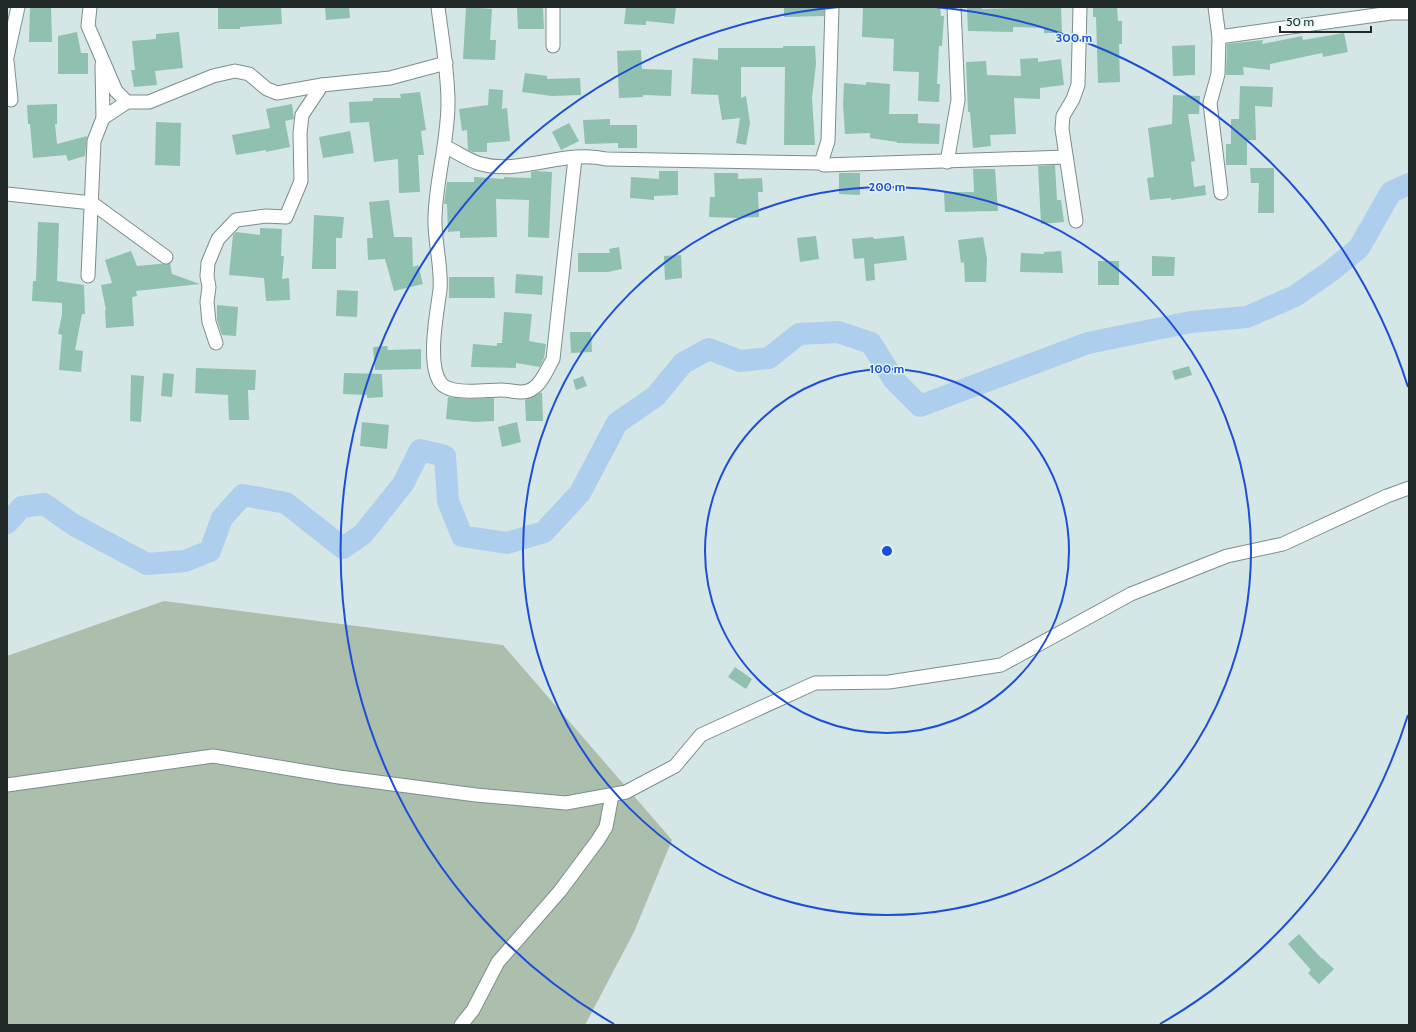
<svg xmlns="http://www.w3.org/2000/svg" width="1416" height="1032" viewBox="0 0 1416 1032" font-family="Cabin,sans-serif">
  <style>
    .green { fill: #acbfac }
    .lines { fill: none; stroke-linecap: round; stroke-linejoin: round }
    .river { stroke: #aeceee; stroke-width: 22 }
    .building { fill: #90c0af }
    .street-casing { stroke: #7c8d8d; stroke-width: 15 }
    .street { stroke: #fff; stroke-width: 13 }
    .ring { fill: none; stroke: #1d4ed8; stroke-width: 2 }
    .centre { fill: #1d4ed8; stroke: #e1f4f4; stroke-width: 2 }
    .ring-label { font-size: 12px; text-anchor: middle; font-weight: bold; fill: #1d4ed8; stroke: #e1f4f4; stroke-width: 3; stroke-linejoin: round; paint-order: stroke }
  </style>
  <rect width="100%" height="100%" fill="#d4e6e6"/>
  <polygon class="green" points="164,601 503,645 672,840 634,932 585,1025 7,1025 7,656"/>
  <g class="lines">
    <polyline class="river" points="7,523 22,507 44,504 74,525 147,564 185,561 210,551 222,518 243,495 286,503 343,548 363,534 403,484 420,450 445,456 448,501 462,536 507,543 544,532 580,493 617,423 656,396 683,363 709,349 740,361 769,358 799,334 838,332 871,343 894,380 920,406 1088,343 1191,322 1247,317 1295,296 1331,271 1359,248 1391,192 1409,184"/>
  </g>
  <g class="building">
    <polygon points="30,7 51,7 52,42 29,42"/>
    <polygon points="218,7 281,7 282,24 240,27 240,29 218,29"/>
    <polygon points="325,7 349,7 350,18 326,20"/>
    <polygon points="466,7 492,9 490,40 496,40 495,60 463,59"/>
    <polygon points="626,7 676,7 674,24 646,21 646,25 624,24"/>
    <polygon points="784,7 824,7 824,16 784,17"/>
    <polygon points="863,7 940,7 941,16 944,16 942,46 939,46 937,84 940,84 939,102 918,101 919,72 893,71 894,39 862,37"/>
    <polygon points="967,7 982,7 982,9 1061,7 1062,33 1044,33 1044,28 1013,27 1013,32 968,31"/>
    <polygon points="1093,7 1117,7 1118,21 1122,21 1122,44 1119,44 1120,82 1098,83 1096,17 1093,17"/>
    <polygon points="517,8 543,8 544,29 518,29"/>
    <polygon points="77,32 81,53 88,53 88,74 58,74 58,36"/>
    <polygon points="179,32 183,68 155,71 157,85 134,87 131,70 135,70 132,41 156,39 156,34"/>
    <polygon points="1344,33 1348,52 1323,57 1322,53 1270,64 1270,70 1243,67 1244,75 1226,75 1227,44 1263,40 1262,44 1302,36 1303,40"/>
    <polygon points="1195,45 1195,75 1173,76 1172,46"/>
    <polygon points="783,46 815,46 816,64 812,98 815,145 784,145 785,67 741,67 741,98 746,96 750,123 746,145 736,143 740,118 722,120 718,95 691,94 693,58 718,60 718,48 783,48"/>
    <polygon points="641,50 642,69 672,70 671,96 643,95 643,97 619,98 617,51"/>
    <polygon points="1038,58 1038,62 1061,59 1064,85 1040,88 1040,99 1014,98 1016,134 990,135 991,146 973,148 970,112 968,112 966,62 986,61 987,75 1021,76 1020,59"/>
    <polygon points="525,73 547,76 547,79 580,78 581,95 552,96 522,92"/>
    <polygon points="866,82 890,84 889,114 918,114 918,123 940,124 939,144 897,143 897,142 870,138 870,133 845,134 843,105 844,83 866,85"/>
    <polygon points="1240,86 1273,87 1272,107 1255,106 1256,140 1247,140 1247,165 1226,165 1226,144 1231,144 1231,119 1239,119"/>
    <polygon points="489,89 503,90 502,109 507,108 510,141 487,143 487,152 473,152 468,150 467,130 462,131 459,109 488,105"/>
    <polygon points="420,92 426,130 421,131 424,155 418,155 420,192 399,193 398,159 374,162 369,122 350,123 349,102 373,101 373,98 401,98 400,94"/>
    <polygon points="1173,95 1200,96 1199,114 1188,114 1195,161 1191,162 1194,187 1205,185 1206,195 1171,200 1171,198 1150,200 1147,178 1154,177 1148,128 1172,124"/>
    <polygon points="57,104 57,124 55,124 57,144 87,136 85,156 68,161 66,155 33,158 30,124 28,124 27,105"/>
    <polygon points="292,104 294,119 285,121 290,147 266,152 266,150 236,155 232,135 270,128 266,109"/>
    <polygon points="610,119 610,125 637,125 637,148 618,148 618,143 585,144 583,120"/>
    <polygon points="156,122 181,123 180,166 155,165"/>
    <polygon points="569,123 579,141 561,150 552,132"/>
    <polygon points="350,131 354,153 323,158 319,137"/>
    <polygon points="1055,165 1057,200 1061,200 1064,222 1041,224 1038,166"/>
    <polygon points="1250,168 1274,168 1274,213 1258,213 1259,183 1251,183"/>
    <polygon points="973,169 995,169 998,211 945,212 944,192 974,192"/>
    <polygon points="536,171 552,172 549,238 528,237 529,200 496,199 497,237 460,238 460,231 448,232 447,204 444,204 447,182 474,182 474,177 504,179 504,177 531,178 531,172"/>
    <polygon points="659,171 678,171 678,195 654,196 654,200 630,198 631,177 659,179"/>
    <polygon points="714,173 738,173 738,179 762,178 763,192 758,192 759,217 737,218 709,217 710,197 715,197"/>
    <polygon points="839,173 860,173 860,195 839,194"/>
    <polygon points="389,200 394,237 412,237 413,267 418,265 423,284 394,291 385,259 368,260 367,238 373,238 369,202"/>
    <polygon points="314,215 344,217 342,238 336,238 336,269 312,269"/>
    <polygon points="38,222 59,223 57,281 84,285 85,314 82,314 75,350 83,351 81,372 59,370 62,335 58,334 62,315 62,303 32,301 33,281 36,281"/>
    <polygon points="260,228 282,229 281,256 284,256 282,279 289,278 290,300 266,301 264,278 229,275 233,235 236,232 260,235"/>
    <polygon points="816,236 819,259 800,262 797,238"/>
    <polygon points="904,236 907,260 874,264 875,280 866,281 864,258 854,259 852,239 873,237 874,239"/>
    <polygon points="983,237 987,259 986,282 965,282 964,262 961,263 958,240"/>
    <polygon points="619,247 622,269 608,272 578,272 578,253 610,253 609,249"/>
    <polygon points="131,251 137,266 170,263 172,274 200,284 136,291 137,296 132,297 134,326 106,328 105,310 106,310 101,285 112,283 105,260"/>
    <polygon points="1061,251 1063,273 1020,272 1021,253 1044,254 1044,252"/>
    <polygon points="681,255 682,278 665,280 664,256"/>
    <polygon points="1152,256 1175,257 1174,276 1152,276"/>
    <rect x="1098" y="261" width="21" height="24"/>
    <polygon points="516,274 543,276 542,295 515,293"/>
    <polygon points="449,277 494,277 495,298 449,298"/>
    <polygon points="337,290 358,291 357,317 336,316"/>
    <polygon points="217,305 238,307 236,336 222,335 217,320"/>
    <polygon points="504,312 532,314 529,341 546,344 544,358 540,367 516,363 516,368 471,367 473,344 497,346 497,343 502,343"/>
    <polygon points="570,332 591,332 592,352 571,353"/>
    <polygon points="387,346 388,350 421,349 421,369 375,370 373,347"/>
    <polygon points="1189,366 1192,375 1175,380 1172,371"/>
    <polygon points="196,368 256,370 255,390 248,390 249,420 229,420 228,395 195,393"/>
    <polygon points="163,373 174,374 172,397 161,396"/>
    <polygon points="344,373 382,374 383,397 367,398 367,395 343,394"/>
    <polygon points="131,375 144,376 141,422 130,421"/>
    <polygon points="583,376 587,386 576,390 573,380"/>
    <polygon points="540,393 542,393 543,421 526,421 525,400"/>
    <polygon points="448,397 467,399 494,398 494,421 474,422 446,419"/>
    <polygon points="362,422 389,425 387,449 360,446"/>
    <polygon points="517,422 521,442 502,447 498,427"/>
    <polygon points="735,667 752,679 746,689 728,677"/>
    <polygon points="1299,934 1322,959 1322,958 1334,969 1319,984 1308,973 1311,970 1288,944"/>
  </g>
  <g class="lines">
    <g class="street-casing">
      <g id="street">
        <polyline points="90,7 88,26 116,91 127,102 149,102 213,76 235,71 249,74 267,89 277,93 322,85 390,78 446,63"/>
        <path d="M438,7C442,39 448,71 448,103C448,142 436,179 435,217C434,241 442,266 440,290C437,312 427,363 440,382C449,396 485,390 501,390C508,390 515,392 522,392C539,392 546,371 553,359L575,158"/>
        <polyline points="1215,7 1219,37 1218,74 1210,103 1221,193"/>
        <polyline points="1219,37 1391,13 1409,13"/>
        <polyline points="553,46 553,7"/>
        <polyline points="7,57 18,7"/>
        <polyline points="7,61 11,100"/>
        <polyline points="103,118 127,102"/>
        <path d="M446,147C457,152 469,161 481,164C520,175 567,149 606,159L821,163L824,165L1066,157"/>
        <polyline points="947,162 958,100 954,7"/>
        <polyline points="821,163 828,141 832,7"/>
        <polyline points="7,194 92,203 166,257"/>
        <polyline points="1076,221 1062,129 1063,116 1073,99 1078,85 1080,7"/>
        <polyline points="88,276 94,141 103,118 102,65"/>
        <polyline points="216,343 209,322 207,302 209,287 207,276 208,263 218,239 236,220 266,216 286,217 301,181 300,133 302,115 322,85"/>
        <polyline points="7,785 213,756 339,777 476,795 566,803 626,792 675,766 701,735 815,683 889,682 1001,665 1131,594 1227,556 1283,544 1387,496 1409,488"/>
        <polyline points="461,1025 473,1010 498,962 560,891 598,840 606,827 612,795"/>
      </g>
    </g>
    <use href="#street" class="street"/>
  </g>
  <g class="ring">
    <circle cx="887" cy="551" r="182"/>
    <circle cx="887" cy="551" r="364"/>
    <path d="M1408 715A546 546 0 0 1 1160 1024M614 1024A546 546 0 0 1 839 7M935 7A546 546 0 0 1 1408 387"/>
  </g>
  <circle cx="887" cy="551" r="6" class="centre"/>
  <g class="ring-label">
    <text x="1074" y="42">300 m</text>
    <text x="887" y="191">200 m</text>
    <text x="887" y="373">100 m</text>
  </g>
  <rect width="1416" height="1032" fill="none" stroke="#222929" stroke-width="16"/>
  <path d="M1280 26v6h91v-6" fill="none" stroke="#222929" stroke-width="2"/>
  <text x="1286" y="26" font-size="12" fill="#222929" stroke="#e1f4f4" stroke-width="3" paint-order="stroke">50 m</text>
</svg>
